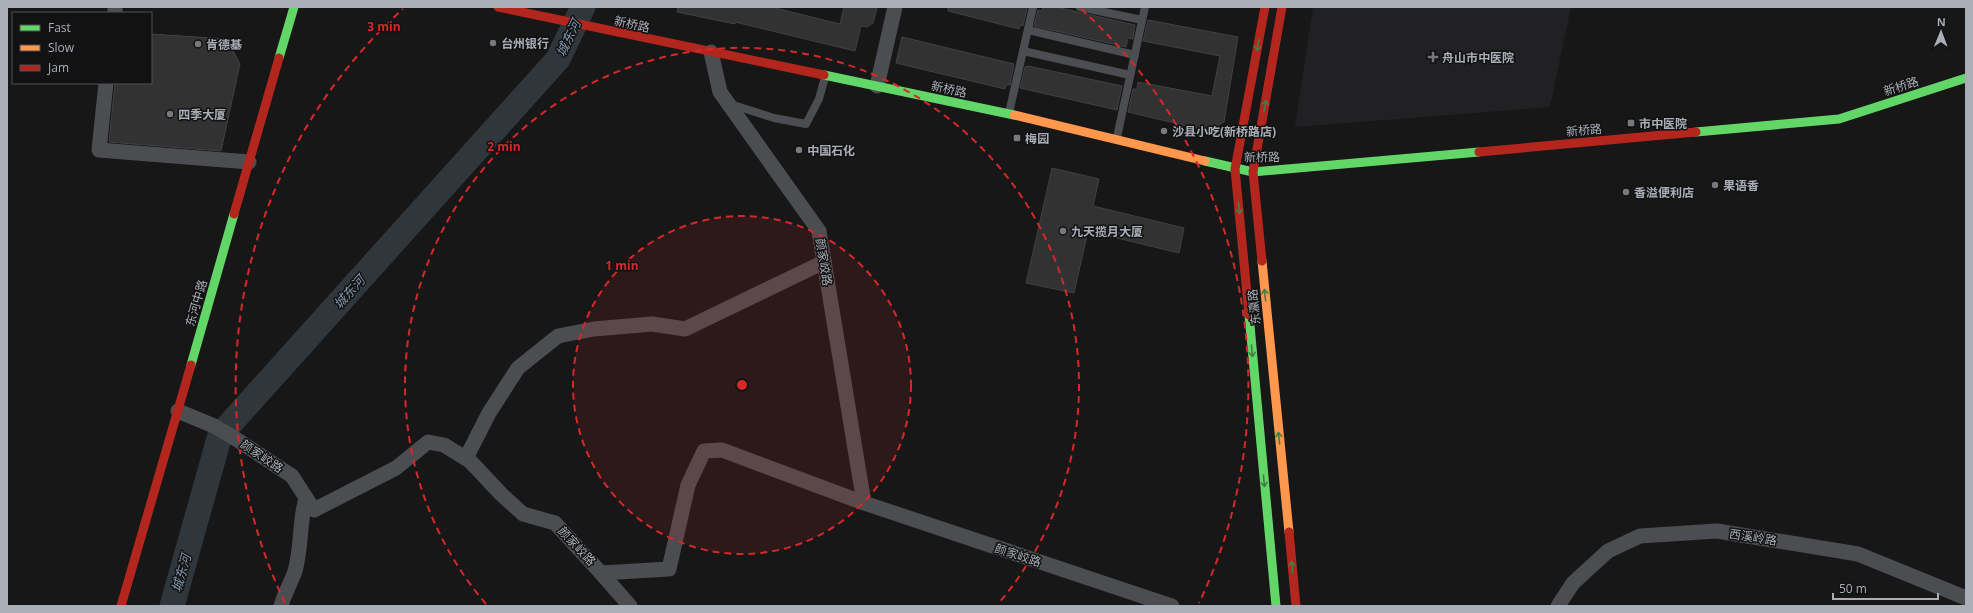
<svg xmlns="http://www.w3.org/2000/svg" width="1973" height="613" viewBox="0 0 1973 613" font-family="'Open Sans','Noto Sans SC',sans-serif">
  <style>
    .built { fill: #212123 }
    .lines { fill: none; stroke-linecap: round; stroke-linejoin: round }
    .river { stroke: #2f363c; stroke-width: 25 }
    .building { fill: #323233; stroke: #404144 }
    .lane { stroke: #4c4d50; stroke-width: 8 }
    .street { stroke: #4c4d50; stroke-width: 15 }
    .fast { stroke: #63d668; stroke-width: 9 }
    .slow { stroke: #ff974d; stroke-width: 9 }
    .jam { stroke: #b3261e; stroke-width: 9 }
    .oneway { stroke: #3f7e42 }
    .ring { fill: none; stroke: #d62828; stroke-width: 2; stroke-dasharray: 7 5 }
    .poi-dot { fill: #77797f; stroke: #121213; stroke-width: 1.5 }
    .labels { text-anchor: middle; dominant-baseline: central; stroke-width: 3; stroke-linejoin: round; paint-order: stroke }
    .street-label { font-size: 12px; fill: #aaaeb7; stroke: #121213 }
    .poi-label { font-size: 12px; font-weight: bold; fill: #aaaeb7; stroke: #121213; text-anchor: start }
    .water-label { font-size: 13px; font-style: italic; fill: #839ab0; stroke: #121213 }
    .centre { fill: #d62828; stroke: #121213; stroke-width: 2 }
    .ring-label { font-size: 12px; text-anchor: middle; font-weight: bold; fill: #d62828; stroke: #121213; stroke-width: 3; stroke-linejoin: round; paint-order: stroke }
  </style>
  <rect width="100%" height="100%" fill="#171718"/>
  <polygon class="built" points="1313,7 1571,7 1550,107 1295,127"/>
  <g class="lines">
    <polyline class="river" points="172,606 220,435 558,59 583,7"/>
  </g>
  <g class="building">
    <polygon points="678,7 771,7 840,24 844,7 877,7 873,23 867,27 861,26 855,51 735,22 735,24 677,12"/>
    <polygon points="948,7 1023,7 1027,8 1023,26 1020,25 1019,29 948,11"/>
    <polygon points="1043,7 1056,7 1135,25 1133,39 1128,38 1126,47 1034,26 1038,10 1042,11"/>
    <polygon points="1148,20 1238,37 1224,122 1208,131 1128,112 1133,89 1137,89 1138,82 1212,96 1220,56 1143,41"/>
    <polygon points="151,34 227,39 240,64 221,151 109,142 115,83 151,83"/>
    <polygon points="902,37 1014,64 1010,85 1006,85 1005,89 896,63"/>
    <polygon points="1028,66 1122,86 1117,110 1020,88 1025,67"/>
    <polygon points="1052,168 1099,179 1093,206 1184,228 1179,253 1088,231 1074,293 1026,283"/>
  </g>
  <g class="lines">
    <g class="lane">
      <polyline points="1080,7 1142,20"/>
      <polyline points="1028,30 1135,55"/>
      <polyline points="1023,51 1130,75"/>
      <polyline points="730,104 774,118 806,124 819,99 825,77"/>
      <polyline points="1009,113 1033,7"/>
      <polyline points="1117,137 1145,7"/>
    </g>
    <g class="street">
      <polyline points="115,13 115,7"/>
      <polyline points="711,52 720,92 819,231 864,503"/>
      <polyline points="106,83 99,150 249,162"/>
      <polyline points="877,86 895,7"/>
      <polyline points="178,411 214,426 236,439 292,476 314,510 396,468 428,442 444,445 470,461 501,494 523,514 555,523 601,573 669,569 688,485 704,451 722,450 864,503 1172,606"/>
      <polyline points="466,458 489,413 518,368 558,336 594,329 652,324 685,329 824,262"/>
      <polyline points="601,573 630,606"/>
      <path d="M281,606C284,594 291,583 295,571C302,547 299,522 306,498"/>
      <polyline points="1558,606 1573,583 1608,551 1640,536 1717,531 1858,554 1966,598"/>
    </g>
    <g class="fast">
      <polyline points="279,58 294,7"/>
      <polyline points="824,75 1014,115"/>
      <polyline points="1696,132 1839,119 1966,78"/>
      <polyline points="1205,161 1253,172 1479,152"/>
      <polyline points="1249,315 1276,606"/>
      <polyline points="191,365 234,214"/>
    </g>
    <g class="slow">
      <polyline points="1014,115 1205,161"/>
      <polyline points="1262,261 1289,532"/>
    </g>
    <g class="jam">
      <polyline points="498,7 824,75"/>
      <polyline points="1479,152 1696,132"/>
      <polyline points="234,214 279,58"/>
      <polyline points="1262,261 1253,172 1282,7"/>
      <polyline points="1249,315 1235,169 1265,7"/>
      <polyline points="1289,532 1296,606"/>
      <polyline points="121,606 191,365"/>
    </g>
  </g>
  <defs><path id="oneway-shaft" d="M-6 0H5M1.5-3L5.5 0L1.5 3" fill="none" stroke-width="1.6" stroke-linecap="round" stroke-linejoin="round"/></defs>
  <g class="oneway">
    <use href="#oneway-shaft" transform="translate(1258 45) rotate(101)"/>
    <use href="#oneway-shaft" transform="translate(1265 106) rotate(-80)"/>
    <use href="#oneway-shaft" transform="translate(1239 208) rotate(85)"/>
    <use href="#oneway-shaft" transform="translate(1265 295) rotate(-96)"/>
    <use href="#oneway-shaft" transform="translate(1252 351) rotate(85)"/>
    <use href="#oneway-shaft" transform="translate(1279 438) rotate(-96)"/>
    <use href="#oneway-shaft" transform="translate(1264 481) rotate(85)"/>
    <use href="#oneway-shaft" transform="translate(1292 567) rotate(-96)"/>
  </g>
  <circle cx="742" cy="385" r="169" fill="#d62828" fill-opacity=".12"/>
  <g class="ring">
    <circle cx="742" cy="385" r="169"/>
    <path d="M486 604A337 337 0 1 1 998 604"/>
    <path d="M285 603A506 506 0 0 1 403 9M1081 9A506 506 0 0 1 1199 603"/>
  </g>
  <g class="poi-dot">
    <circle cx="493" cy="43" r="4"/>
    <circle cx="198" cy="44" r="4"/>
    <path d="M1431 51h4v4h4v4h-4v4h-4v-4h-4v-4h4z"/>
    <circle cx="170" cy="114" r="4"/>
    <rect x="1627" y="119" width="8" height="8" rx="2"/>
    <circle cx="1164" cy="131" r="4"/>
    <rect x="1013" y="134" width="8" height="8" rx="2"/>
    <circle cx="799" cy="150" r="4"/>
    <circle cx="1715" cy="185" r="4"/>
    <circle cx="1626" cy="192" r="4"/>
    <circle cx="1063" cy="231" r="4"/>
  </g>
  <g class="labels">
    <g class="street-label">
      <text transform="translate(632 24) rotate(12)">新桥路</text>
      <text transform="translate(1901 86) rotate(-18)">新桥路</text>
      <text transform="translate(949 89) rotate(12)">新桥路</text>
      <text transform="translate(1584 130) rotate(-5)">新桥路</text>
      <text transform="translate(1262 157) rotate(-1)">新桥路</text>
      <text transform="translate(824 262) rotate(81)">颜家峧路</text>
      <text transform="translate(196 303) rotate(-74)">东河中路</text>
      <text transform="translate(1254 307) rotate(-96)">东瀛路</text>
      <text transform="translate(262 456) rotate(34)">颜家峧路</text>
      <text transform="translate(1753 537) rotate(9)">西溪岭路</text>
      <text transform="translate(577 546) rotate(47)">颜家峧路</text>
      <text transform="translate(1018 555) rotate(18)">颜家峧路</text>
    </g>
    <g class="poi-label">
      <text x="501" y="43">台州银行</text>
      <text x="206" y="44">肯德基</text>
      <text x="1442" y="57">舟山市中医院</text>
      <text x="178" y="114">四季大厦</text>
      <text x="1639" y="123">市中医院</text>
      <text x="1172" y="131">沙县小吃(新桥路店)</text>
      <text x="1025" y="138">梅园</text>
      <text x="807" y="150">中国石化</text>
      <text x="1723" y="185">果语香</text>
      <text x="1634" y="192">香溢便利店</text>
      <text x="1071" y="231">九天揽月大厦</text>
    </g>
    <g class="water-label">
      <text transform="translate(568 38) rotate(-64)">城东河</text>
      <text transform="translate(349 292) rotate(-48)">城东河</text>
      <text transform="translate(181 573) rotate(-74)">城东河</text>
    </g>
  </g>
  <circle cx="742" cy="385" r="6" class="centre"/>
  <g class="ring-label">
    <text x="384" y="31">3 min</text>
    <text x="504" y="151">2 min</text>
    <text x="622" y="270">1 min</text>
  </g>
  <rect width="1973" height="613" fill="none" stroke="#aaaeb7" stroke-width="16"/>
  <rect x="12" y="12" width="140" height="72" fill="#121213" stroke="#4f5055"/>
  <rect x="20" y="25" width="20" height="6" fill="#63d668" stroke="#4f5055"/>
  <text x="48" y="32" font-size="12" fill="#aaaeb7">Fast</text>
  <rect x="20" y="45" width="20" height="6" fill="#ff974d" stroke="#4f5055"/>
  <text x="48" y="52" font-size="12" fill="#aaaeb7">Slow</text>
  <rect x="20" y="65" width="20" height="6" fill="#b3261e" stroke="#4f5055"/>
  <text x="48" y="72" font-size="12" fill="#aaaeb7">Jam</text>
  <g transform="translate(1941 32) rotate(1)" stroke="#121213" stroke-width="3" paint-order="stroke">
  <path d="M0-3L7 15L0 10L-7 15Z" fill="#aaaeb7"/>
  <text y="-6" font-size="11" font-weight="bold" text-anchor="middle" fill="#aaaeb7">N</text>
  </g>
  <path d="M1833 593v6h105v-6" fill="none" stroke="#aaaeb7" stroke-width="2"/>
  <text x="1839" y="593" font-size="12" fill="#aaaeb7" stroke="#121213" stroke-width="3" paint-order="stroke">50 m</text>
</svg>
